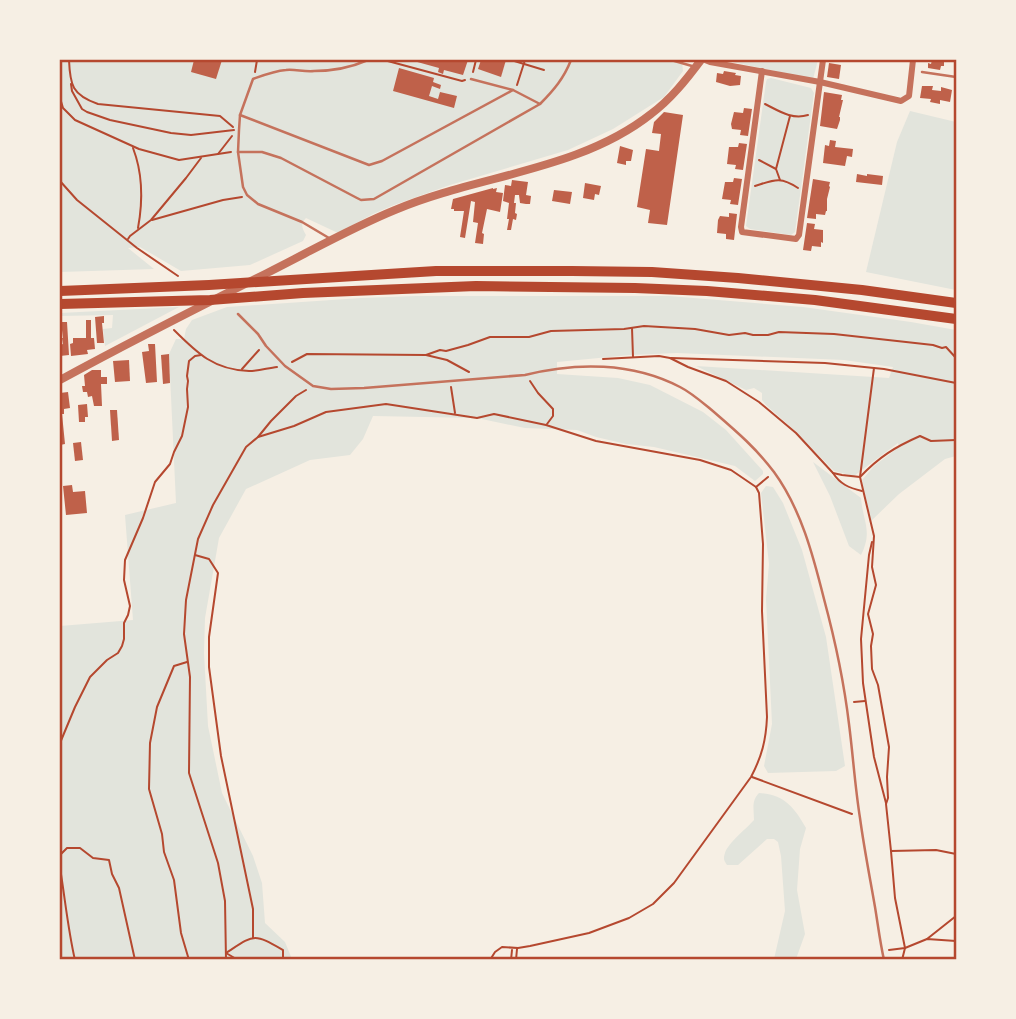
<svg xmlns="http://www.w3.org/2000/svg" width="1016" height="1019" viewBox="0 0 1016 1019" font-family="Arial,sans-serif">
  <style>
    .green { fill: #e2e4dc }
    .building { fill: #bf614a }
    .lines { fill: none; stroke-linecap: round; stroke-linejoin: round }
    .path { stroke: #b5482f; stroke-width: 2 }
    .service { stroke: #c5725c; stroke-width: 2.5 }
    .minor { stroke: #c5725c; stroke-width: 6 }
    .tertiary { stroke: #c5725c; stroke-width: 8 }
    .motorway { stroke: #b5482f; stroke-width: 10 }
    .neatline { fill: none; stroke: #b5482f; stroke-width: 2.5 }
  </style>
  <rect width="100%" height="100%" fill="#f6efe4"/>
  <g class="green">
    <path d="M60,60H688L682,62L683,71L664,97L613,129L568,150L450,185L394,205L373,214L338,233L306,218C300,224 302,228 306,235L303,241L250,265L181,271L140,247L128,248L154,269L60,272Z"/>
    <polygon points="723,60 818,60 813,79"/>
    <polygon points="771,78 811,88 814,93 795,232 791,235 750,229 746,226 766,82 767,79"/>
    <polygon points="910,111 956,122 956,290 866,272 897,142"/>
    <polygon points="416,296 669,296 803,307 911,322 956,330 956,456 945,459 899,494 871,521 862,480 874,466 899,447 898,443 854,476 834,471 793,429 766,405 762,400 762,393 754,388 746,390 696,366 889,378 893,367 844,360 677,353 630,355 557,362 557,374 618,378 650,385 703,412 726,430 763,471 763,474 755,481 735,466 654,447 626,444 596,437 577,430 525,428 477,418 373,416 363,439 350,455 310,460 246,489 219,538 205,618 204,653 208,726 222,793 253,856 262,883 265,923 285,942 292,959 60,960 60,626 133,620 125,515 176,503 169,354 176,339 184,339 186,329 192,320 227,307 361,298"/>
    <polygon points="179,307 105,346 103,329 112,328 113,315 60,316 60,313"/>
    <path d="M813,462L861,498C863,522 873,531 861,555L849,546L830,496Z"/>
    <polygon points="766,486 773,487 783,503 802,550 826,637 845,766 836,771 768,773 764,766 772,724 766,599 769,564 761,493"/>
    <path d="M759,793C784,794 795,808 806,828L800,849L797,890L805,934L796,959H774L785,911L781,856L778,842L774,839H767L738,865H727C724,860 723,859 725,853C728,843 747,828 754,820C754,810 751,801 759,793Z"/>
  </g>
  <g class="building">
    <polygon points="194,60 222,60 216,79 191,72"/>
    <polygon points="410,60 468,60 463,75 444,70 443,74 438,72 439,68"/>
    <polygon points="481,60 506,60 501,77 478,69"/>
    <polygon points="932,60 944,60 944,66 941,66 940,70 928,68 928,63 931,64"/>
    <polygon points="829,63 841,65 839,79 827,77"/>
    <polygon points="399,68 434,78 433,82 441,85 440,89 432,86 429,96 438,99 440,92 457,96 454,108 393,91"/>
    <polygon points="724,71 736,73 735,75 741,76 740,85 730,86 716,82 717,73 723,74"/>
    <polygon points="922,86 933,86 932,90 941,91 941,87 952,90 950,102 940,100 940,104 930,102 931,99 920,98"/>
    <polygon points="824,92 842,95 841,100 843,100 839,117 840,117 840,120 837,129 820,126"/>
    <polygon points="744,108 752,109 748,136 740,135 741,130 732,129 731,124 734,112 743,113"/>
    <polygon points="664,112 683,115 667,225 648,223 650,210 637,207 646,149 659,151 661,134 652,133 654,122"/>
    <polygon points="830,140 836,141 835,147 853,149 852,157 847,156 845,166 823,163 825,145 829,146"/>
    <polygon points="739,143 747,144 743,170 735,169 736,165 727,164 729,147 738,147"/>
    <polygon points="620,146 633,150 631,161 626,161 626,165 617,163"/>
    <polygon points="857,174 867,176 867,174 883,176 882,185 856,182"/>
    <polygon points="734,178 742,179 738,205 730,204 731,200 722,199 725,182 733,182"/>
    <polygon points="813,179 830,182 829,186 830,187 827,199 827,211 826,211 825,215 816,214 816,219 807,218"/>
    <polygon points="512,180 528,182 526,195 531,196 530,204 526,204 520,203 519,195 515,195 514,203 516,203 515,213 517,214 516,220 513,219 511,230 507,230 509,219 507,219 509,203 503,201 505,185 511,186"/>
    <polygon points="585,183 601,186 599,195 595,194 594,200 583,198"/>
    <polygon points="493,188 493,189 497,188 496,192 503,193 500,212 487,209 482,233 484,234 483,244 475,243 478,223 473,222 475,202 471,201 465,238 460,237 464,211 454,211 454,209 451,209 453,199"/>
    <polygon points="554,190 572,192 570,204 552,201"/>
    <polygon points="729,213 737,214 734,240 726,239 726,234 717,233 718,220 720,216 729,217"/>
    <polygon points="807,223 815,224 814,229 823,230 823,243 821,242 821,247 812,246 811,251 803,250"/>
    <polygon points="104,316 104,323 102,323 104,343 97,343 95,317"/>
    <polygon points="86,320 91,320 91,338 94,338 95,349 87,350 88,354 71,356 70,344 73,343 73,338 86,338"/>
    <polygon points="61,322 67,322 69,355 60,356 60,345 63,344 62,338 63,338"/>
    <polygon points="148,344 155,344 157,382 146,383 142,352 149,351"/>
    <polygon points="169,354 170,383 163,384 161,355"/>
    <polygon points="129,360 130,381 115,382 113,361"/>
    <polygon points="92,370 101,370 101,377 107,377 107,384 101,384 102,406 94,406 92,396 88,397 87,392 83,392 82,386 85,386 84,375"/>
    <polygon points="68,392 70,408 64,409 64,414 62,414 65,444 60,445 60,393"/>
    <polygon points="87,404 88,417 85,417 85,422 79,422 78,405"/>
    <polygon points="110,410 117,410 119,440 112,441"/>
    <polygon points="81,442 83,460 75,461 73,443"/>
    <polygon points="72,485 73,492 85,491 87,513 66,515 63,486"/>
  </g>
  <g class="lines">
    <g class="path">
      <path d="M69,60C70,85 72,95 98,104L220,116L233,127"/>
      <polyline points="384,60 462,81 465,80"/>
      <polyline points="511,60 544,70"/>
      <polyline points="255,72 257,60"/>
      <polyline points="473,72 476,60"/>
      <polyline points="71,84 72,91 82,109 87,112 110,120 171,133 191,135 234,130"/>
      <polyline points="517,85 525,60"/>
      <polyline points="60,98 63,108 75,120 139,149 179,160 231,152"/>
      <path d="M765,104C779,111 792,120 808,115"/>
      <path d="M133,148C143,174 143,201 138,228"/>
      <polyline points="218,154 232,136"/>
      <polyline points="759,160 776,169"/>
      <polyline points="780,180 776,169 790,116"/>
      <polyline points="60,181 77,200 137,248 178,276"/>
      <path d="M755,186C774,180 780,176 798,188"/>
      <polyline points="152,220 223,200 242,197"/>
      <polyline points="128,239 130,236 151,220 186,178 201,158"/>
      <polyline points="632,328 633,357"/>
      <path d="M174,330C197,353 214,370 249,371C258,371 268,368 277,367"/>
      <polyline points="426,355 440,350 446,351 468,345 490,337 529,337 551,331 624,329 644,326 695,329 729,335 745,333 753,335 768,335 779,332 834,334 933,345 942,348 946,347 956,358"/>
      <polyline points="671,358 825,363 884,369 956,383"/>
      <path d="M603,359L659,356L670,358L688,367L726,381L759,402L796,433L833,473L842,475L860,477C879,457 895,447 920,436L931,441L956,440"/>
      <polyline points="292,362 307,354 426,355 447,360 469,372"/>
      <polyline points="874,368 860,477 874,536 872,567 876,585 868,614 873,634 871,646 872,669 878,685 889,747 887,777 888,798 886,804 891,851"/>
      <polyline points="242,369 259,350"/>
      <polyline points="530,381 538,393 553,409 553,416 547,424"/>
      <polyline points="451,387 455,413"/>
      <path d="M258,437L294,426L326,412L386,404L477,418L494,414L546,425L596,441L700,460L731,470L756,487L759,493L763,544L762,611L767,717C766,740 762,756 751,777L674,883L653,904L629,918L589,933L530,946L518,948L502,947L495,952L490,960"/>
      <path d="M833,473C840,484 849,488 862,491"/>
      <polyline points="756,487 768,477"/>
      <polyline points="872,542 869,555 861,639 863,683 874,757 886,803"/>
      <polyline points="195,555 209,559 218,573 209,637 209,667 221,756 253,909 253,938"/>
      <polyline points="187,662 174,666 157,707 150,743 149,789 162,834 164,852 174,880 181,933 189,960"/>
      <polyline points="854,702 865,701"/>
      <polyline points="60,743 75,707 90,677 107,660 118,653 122,646 124,639 124,623 128,615 130,606 124,580 125,560 143,518 155,482 170,464 174,452 182,436 188,407 187,389 188,381 187,376 189,361 195,356 201,355"/>
      <polyline points="752,777 852,814"/>
      <polyline points="60,855 67,848 80,848 93,858 109,860 112,874 119,888 135,960"/>
      <path d="M60,868C65,898 68,930 75,960"/>
      <polyline points="927,939 956,916"/>
      <polyline points="889,950 905,948 927,939 956,941"/>
      <polyline points="226,960 225,901 218,863 189,773 190,677 184,634 186,600 198,539 213,505 246,447 258,437 271,421 296,396 306,390"/>
      <path d="M238,960L226,953C255,934 253,933 283,950V960"/>
      <polyline points="511,960 512,950"/>
      <polyline points="516,960 517,949"/>
      <polyline points="902,960 905,948 895,898 891,851 936,850 956,854"/>
    </g>
    <g class="service">
      <polyline points="671,60 692,66"/>
      <polyline points="922,72 956,77"/>
      <polyline points="471,79 513,90 540,104"/>
      <polyline points="240,115 369,165 382,161 513,90"/>
      <path d="M238,152H262L281,158L357,198L361,200L374,199L540,104C554,90 564,78 571,60"/>
      <path d="M329,238L302,222L258,204L247,195L243,187L238,152L239,130L240,115L253,79C264,75 274,71 286,70C295,69 304,72 314,71C332,71 352,67 368,60"/>
      <path d="M238,314L258,334L266,346L285,366L313,386L331,389L364,388L525,375C576,362 632,362 680,387C692,393 703,403 714,412C736,431 756,448 774,472C801,509 813,555 824,599C835,640 844,682 849,724C853,755 855,787 860,818C864,848 870,878 875,907C878,925 880,942 884,960"/>
    </g>
    <g class="minor">
      <polyline points="705,60 710,62 820,82 901,101 909,96 913,60"/>
      <polyline points="762,71 741,227 742,232 796,239 799,235 823,60"/>
    </g>
    <path class="tertiary" d="M60,380C128,343 197,308 267,273C309,252 351,228 395,210C477,175 579,171 651,114C671,99 686,80 701,60"/>
    <g class="motorway">
      <polyline points="60,291 209,285 436,271 572,271 652,272 738,278 862,290 956,303"/>
      <polyline points="60,304 210,300 303,293 476,286 635,288 707,291 815,300 956,319"/>
    </g>
  </g>
  <rect width="1016" height="1019" fill="none" stroke="#f6efe4" stroke-width="122"/>
  <rect x="61" y="61" width="894" height="897" class="neatline"/>
</svg>
